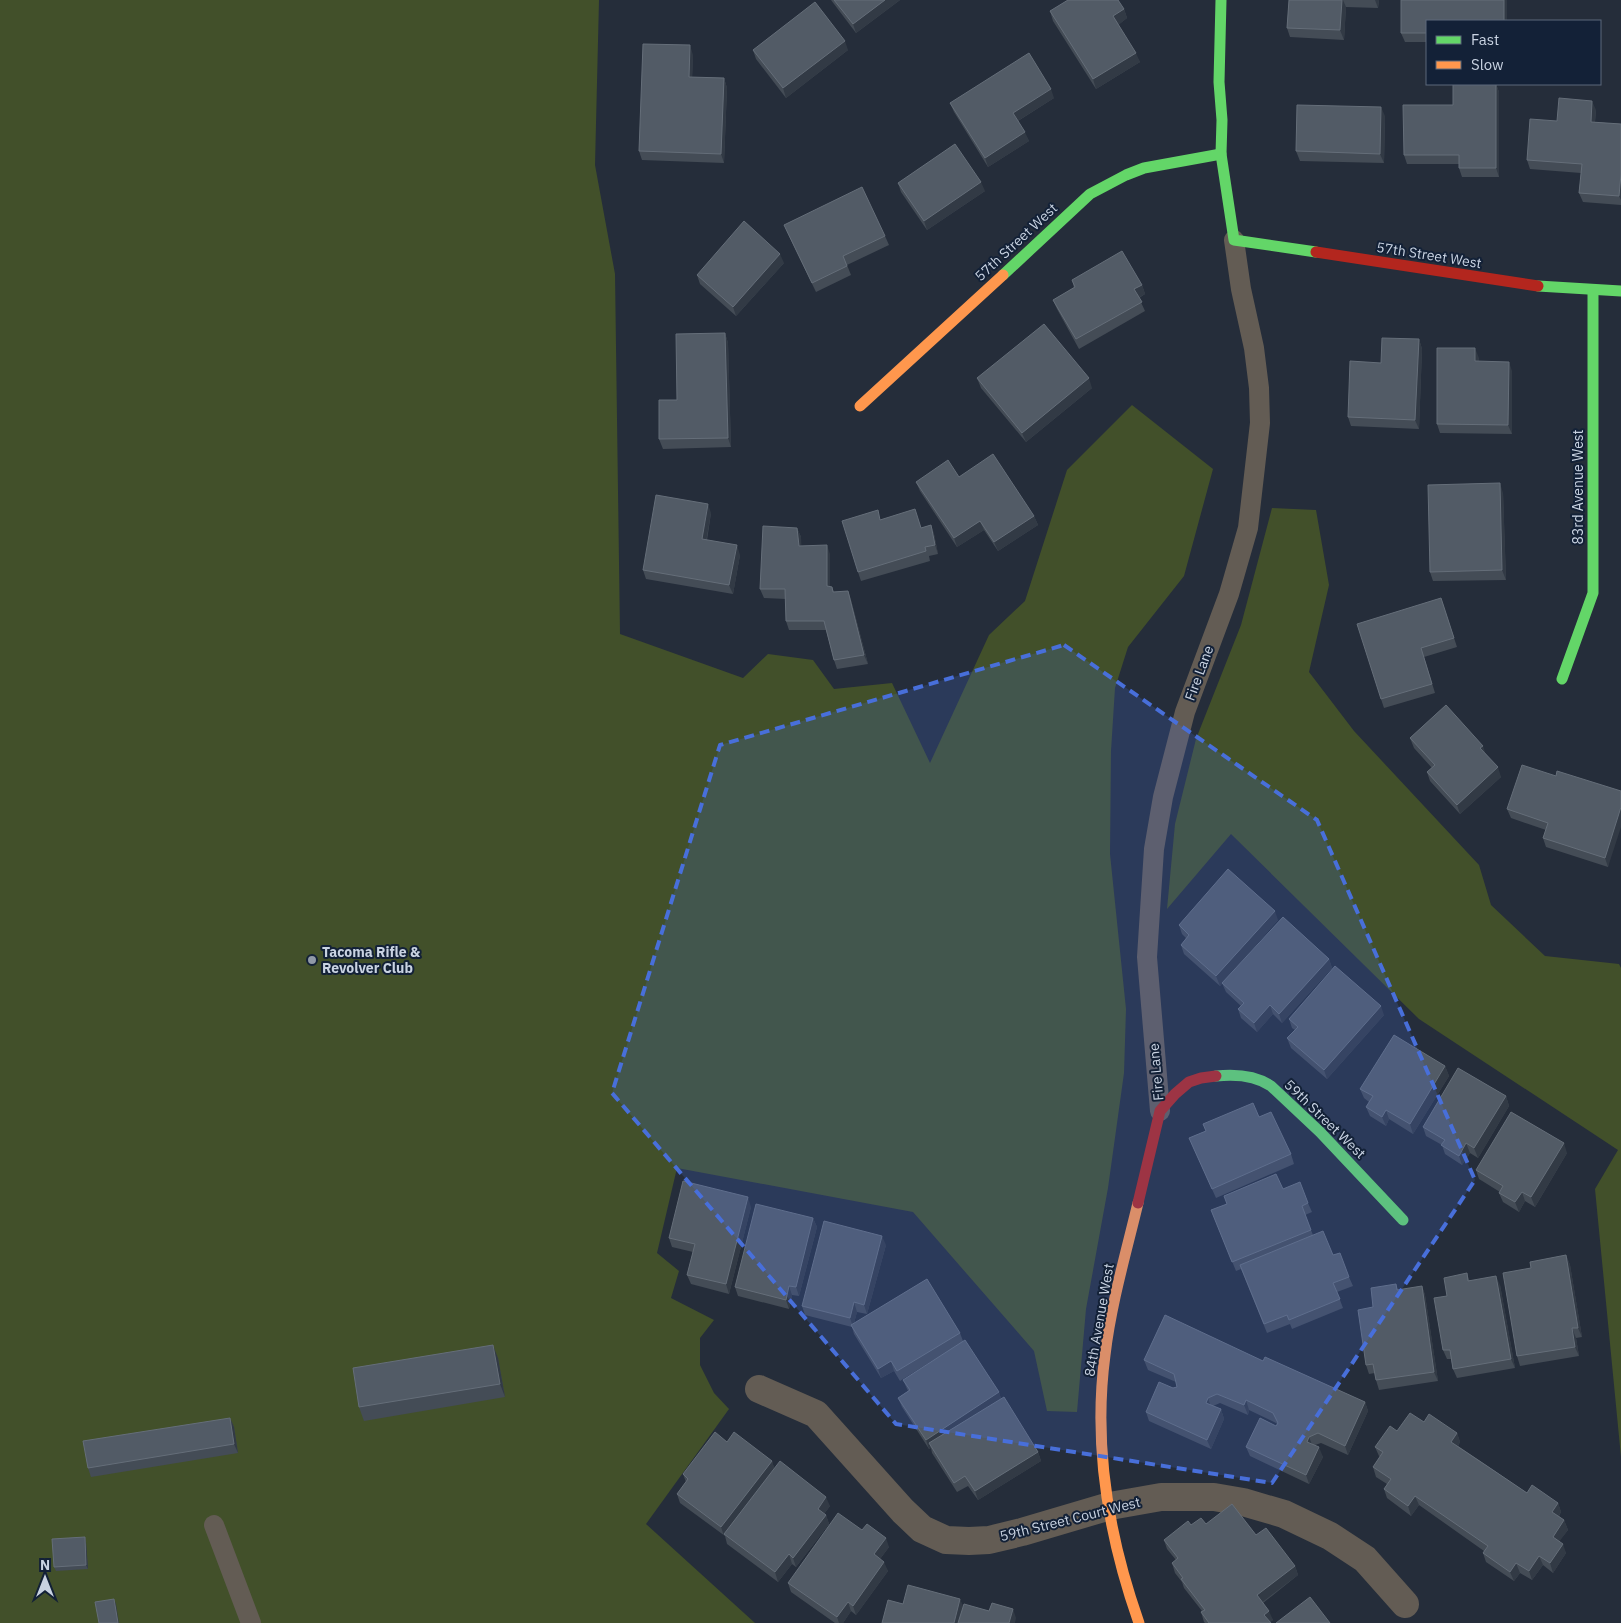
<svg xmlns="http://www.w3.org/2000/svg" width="1621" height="1623" viewBox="0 0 1621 1623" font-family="'IBM Plex Sans',sans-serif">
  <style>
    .green { fill: #42502a }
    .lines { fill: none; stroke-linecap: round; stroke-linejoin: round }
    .lane { stroke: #635c54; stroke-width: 20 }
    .street { stroke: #635c54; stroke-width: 28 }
    .fast { stroke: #63d668; stroke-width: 11 }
    .slow { stroke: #ff974d; stroke-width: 11 }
    .jam { stroke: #b3261e; stroke-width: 11 }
    .wall { fill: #444c56 }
    .shaded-wall { fill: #323a45 }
    .building { fill: #525b66; stroke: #656e79 }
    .marked { fill: #486fda; fill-opacity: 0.2; stroke: #486fda; stroke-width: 4; stroke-dasharray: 10 6; stroke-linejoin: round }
    .poi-dot { fill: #9099a7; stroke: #132137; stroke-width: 2 }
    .labels { text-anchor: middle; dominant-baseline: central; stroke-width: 4; stroke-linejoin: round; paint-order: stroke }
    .street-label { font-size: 14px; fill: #c9d3e2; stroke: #132137 }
    .poi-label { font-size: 14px; font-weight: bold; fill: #c9d3e2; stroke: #132137; text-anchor: start }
  </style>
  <rect width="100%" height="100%" fill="#252d3a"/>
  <g class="green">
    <polygon points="0,0 599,0 595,165 615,274 620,634 743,678 768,654 813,660 834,689 892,683 930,763 989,635 1025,601 1067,470 1132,405 1213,469 1184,576 1128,647 1115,688 1111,751 1110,854 1126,1009 1124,1073 1108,1188 1086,1309 1077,1412 1047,1411 1034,1351 913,1212 677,1168 657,1253 679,1271 671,1298 714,1320 700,1338 700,1365 714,1393 729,1409 646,1524 755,1623 0,1623"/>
    <polygon points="1272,508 1316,510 1329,585 1309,672 1354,731 1479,865 1491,905 1545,956 1619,964 1621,968 1621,1457 1595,1189 1618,1150 1419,1019 1231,834 1167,909 1175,824 1196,739 1241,625"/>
  </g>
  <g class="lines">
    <g class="lane">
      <polyline points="1160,1111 1147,957 1154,849 1163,797 1185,712 1229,594 1248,528 1260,423 1259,388 1254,348 1241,289 1234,240"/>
      <polyline points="214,1525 251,1623"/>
    </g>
    <polyline class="street" points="759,1389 816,1414 903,1511 922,1529 946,1540 969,1541 989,1540 1022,1532 1110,1506 1161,1497 1214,1497 1243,1502 1284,1514 1330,1536 1365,1559 1405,1604"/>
    <g class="fast">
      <polyline points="1221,0 1219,82 1222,120 1221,154 1234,240 1316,252"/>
      <polyline points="1003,275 1090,194 1126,175 1144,168 1221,154"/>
      <polyline points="1538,286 1621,291"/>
      <polyline points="1562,679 1593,593 1593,290"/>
      <path d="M1216,1076C1235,1074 1255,1075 1271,1086L1320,1132L1403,1220"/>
    </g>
    <g class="slow">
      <polyline points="860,406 1003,275"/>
      <path d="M1138,1203C1126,1253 1111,1304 1105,1355C1093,1445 1109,1538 1139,1623"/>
    </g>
    <g class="jam">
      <polyline points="1316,252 1538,286"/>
      <polyline points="1138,1203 1160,1111 1175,1094 1189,1082 1201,1078 1216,1076"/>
    </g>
  </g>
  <g class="wall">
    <polygon points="831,0 900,0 856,33"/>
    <polygon points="1289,0 1379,0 1378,8 1346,7 1344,40 1290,37 1287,28"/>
    <polygon points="1124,9 1127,18 1118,25 1140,62 1096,89 1053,21 1050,11"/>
    <polygon points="1427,21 1427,42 1405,42 1401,33"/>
    <polygon points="753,50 848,50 786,98 756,59"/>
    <polygon points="693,55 692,77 724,78 727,88 724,163 642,160 639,151"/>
    <polygon points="1496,84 1499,92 1499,177 1462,177 1459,168 1459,164 1407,164 1404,155 1453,105"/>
    <polygon points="1054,98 1018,121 1029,141 988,167 954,112 950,103"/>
    <polygon points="1596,110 1595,122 1621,124 1621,205 1583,202 1579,193 1581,173 1530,169 1527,160 1557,121"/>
    <polygon points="1385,116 1384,163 1300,161 1296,151"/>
    <polygon points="898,183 985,191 927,230 901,192"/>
    <polygon points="784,225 885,236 889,245 847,265 851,275 816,292 788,234"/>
    <polygon points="784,263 736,316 700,284 697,275"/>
    <polygon points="1072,280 1142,285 1145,294 1139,298 1145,311 1079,349 1057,309 1053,300 1074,288"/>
    <polygon points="725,333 728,343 731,447 663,449 659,439 677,400"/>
    <polygon points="1419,339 1422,349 1419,429 1351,426 1348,417 1381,363"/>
    <polygon points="1479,358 1479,361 1512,371 1512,434 1440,433 1437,424"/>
    <polygon points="977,378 1092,388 1026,442 981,388"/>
    <polygon points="959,477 1034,516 1038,525 998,551 984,530 957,547 920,491 916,482"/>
    <polygon points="1503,493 1506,580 1433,581 1430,572"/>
    <polygon points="711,513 707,540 740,555 733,594 646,579 643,570"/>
    <polygon points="882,519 921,528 931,525 934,534 938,554 929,556 930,561 861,581 858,572"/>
    <polygon points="797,528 801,537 801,546 830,554 830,586 832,587 834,592 848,591 851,600 868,664 837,669 834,660 826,630 789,630 786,621 786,599 764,598 760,589"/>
    <polygon points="1441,598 1457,647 1424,657 1435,693 1384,708 1381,699"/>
    <polygon points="1410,738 1485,753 1501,777 1460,814 1430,781 1427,772 1432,768 1414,748"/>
    <polygon points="1556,776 1621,791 1608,867 1546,847 1543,838 1546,830 1511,818 1507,809"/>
    <polygon points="1278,920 1220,986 1184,954 1181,945 1186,938 1182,934 1179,925"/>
    <polygon points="1329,959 1332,968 1282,1023 1273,1014 1257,1032 1241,1018 1238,1009 1241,1006 1226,992 1222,983"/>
    <polygon points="1384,1015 1327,1079 1291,1048 1287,1038 1295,1030 1292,1028 1289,1019"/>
    <polygon points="1445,1066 1449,1076 1413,1134 1389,1119 1386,1126 1370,1116 1366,1107 1369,1102 1364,1098 1360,1089"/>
    <polygon points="1506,1096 1509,1106 1478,1158 1470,1153 1462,1165 1445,1154 1442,1145 1426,1136 1423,1127"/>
    <polygon points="1259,1117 1291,1154 1294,1164 1216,1198 1189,1138 1206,1131 1203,1124"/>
    <polygon points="1567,1153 1535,1207 1525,1201 1519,1212 1503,1202 1499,1193 1500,1192 1479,1179 1476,1170"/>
    <polygon points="1283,1189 1308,1203 1312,1212 1305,1215 1313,1235 1333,1255 1349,1277 1353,1286 1337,1292 1343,1308 1292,1329 1290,1324 1267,1333 1241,1269 1236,1271 1211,1210"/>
    <polygon points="751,1207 729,1294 691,1284 687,1275 693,1252 672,1247 669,1238"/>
    <polygon points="813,1218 817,1227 799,1296 792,1295 789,1309 738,1296 735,1287"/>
    <polygon points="886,1245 867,1314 857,1312 854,1323 960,1333 963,1341 999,1392 1001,1399 1038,1452 1041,1461 978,1500 968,1486 957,1492 932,1453 931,1448 929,1449 902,1407 898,1398 908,1391 903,1380 940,1356 900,1381 894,1371 881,1378 854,1334 852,1327 805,1315 802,1306"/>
    <polygon points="1566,1255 1570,1265 1582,1337 1576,1338 1579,1356 1520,1366 1517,1356 1531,1268"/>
    <polygon points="1467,1273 1469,1280 1500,1285 1515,1368 1457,1378 1453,1369 1451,1359 1447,1359 1443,1350 1447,1296"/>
    <polygon points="1396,1284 1398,1290 1422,1286 1425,1295 1438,1381 1379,1390 1376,1380 1375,1373 1369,1374 1366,1365 1373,1307"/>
    <polygon points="498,1358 505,1397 364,1421 359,1407"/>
    <polygon points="1144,1360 1263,1361 1365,1402 1368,1411 1348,1455 1321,1443 1315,1445 1323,1457 1309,1484 1250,1456 1246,1447 1276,1426 1277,1424 1276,1423 1249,1410 1248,1415 1220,1403 1213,1406 1221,1409 1224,1419 1211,1449 1149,1421 1146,1412 1173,1388 1177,1387 1176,1382 1148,1370"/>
    <polygon points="230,1418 234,1427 238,1453 91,1477 88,1468"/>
    <polygon points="1424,1422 1457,1433 1460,1442 1458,1446 1527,1493 1558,1503 1561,1512 1559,1516 1564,1520 1568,1530 1559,1541 1566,1553 1553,1573 1543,1565 1532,1580 1520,1573 1514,1581 1486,1562 1483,1553 1484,1551 1419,1505 1411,1516 1387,1498 1384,1489 1387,1484 1376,1477 1373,1467 1380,1457 1379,1456 1375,1447 1397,1431"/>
    <polygon points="727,1442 772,1461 774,1468 830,1506 824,1514 826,1515 829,1524 796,1567 792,1564 778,1582 727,1544 725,1536 680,1503 677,1494 686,1482 683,1474"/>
    <polygon points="1206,1524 1256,1535 1295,1566 1298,1575 1263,1603 1273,1620 1270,1622 1271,1623 1205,1623 1204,1622 1201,1612 1202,1611 1184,1588 1182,1582 1175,1573 1172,1563 1176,1560 1167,1549 1164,1540 1191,1525"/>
    <polygon points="862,1530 889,1547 880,1559 888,1571 856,1615 851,1611 843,1623 835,1623 791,1592 788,1583"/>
    <polygon points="86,1542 88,1569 56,1571 54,1567"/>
  </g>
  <g class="shaded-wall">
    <polygon points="885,0 900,0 856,33 853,24"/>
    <polygon points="1342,0 1343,0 1346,7 1344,40 1340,30"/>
    <polygon points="1375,0 1379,0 1378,8"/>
    <rect x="1504" y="0" width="3" height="21"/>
    <polygon points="1124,9 1127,18 1117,26 1113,16"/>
    <polygon points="845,41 848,50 786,98 783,88"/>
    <polygon points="690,45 693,55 692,86 689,77"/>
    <polygon points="1136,53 1140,62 1096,89 1093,79"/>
    <polygon points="724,78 727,88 724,163 721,154"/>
    <polygon points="1496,84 1499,92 1499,177 1496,168"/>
    <polygon points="1051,89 1054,98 1016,122 1013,113"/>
    <polygon points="1592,101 1596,110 1594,131 1591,122"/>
    <polygon points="1381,107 1385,116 1384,163 1380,154"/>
    <polygon points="1025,132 1029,141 988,167 985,158"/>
    <polygon points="1621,174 1621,200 1619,196"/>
    <polygon points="981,182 985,191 927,230 924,221"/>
    <polygon points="780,254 784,263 736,316 733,307"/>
    <polygon points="1142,285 1145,294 1138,298 1134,289"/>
    <polygon points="725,333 728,343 731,447 728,438"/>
    <polygon points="1419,339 1422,349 1419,429 1415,420"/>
    <polygon points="1475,348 1479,358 1479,370 1475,361"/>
    <polygon points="1509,362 1512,371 1512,434 1508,425"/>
    <polygon points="1089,378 1092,388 1026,442 1022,433"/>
    <polygon points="1500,483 1503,493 1506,580 1502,570"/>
    <polygon points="708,504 711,513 705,548 702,539"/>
    <polygon points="1034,516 1038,525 998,551 994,542"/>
    <polygon points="980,521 984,530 957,547 954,538"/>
    <polygon points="931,525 934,534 938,554 935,545"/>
    <polygon points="797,528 801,537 802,555 799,546"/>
    <polygon points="737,545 740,555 733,594 729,585"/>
    <polygon points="827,545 830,554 830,595 827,586"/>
    <polygon points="848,591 851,600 868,664 864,655"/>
    <polygon points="1483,746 1486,755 1480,748"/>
    <polygon points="1498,767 1501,777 1460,814 1457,805"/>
    <polygon points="1621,807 1621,827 1608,867 1605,858"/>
    <polygon points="1275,911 1278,920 1220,986 1216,976"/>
    <polygon points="1329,959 1332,968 1282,1023 1279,1014"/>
    <polygon points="1270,1005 1273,1014 1257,1032 1254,1023"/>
    <polygon points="1381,1006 1384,1015 1327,1079 1324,1070"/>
    <polygon points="1445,1066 1449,1076 1413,1134 1410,1124"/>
    <polygon points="1506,1096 1509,1106 1478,1158 1474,1148"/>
    <polygon points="1386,1110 1389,1119 1386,1126 1382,1117"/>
    <polygon points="1466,1143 1470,1153 1462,1165 1459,1156"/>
    <polygon points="1564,1143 1567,1153 1535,1207 1531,1197"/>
    <polygon points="1522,1192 1525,1201 1519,1212 1515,1202"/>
    <polygon points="748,1197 751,1207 729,1294 726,1284"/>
    <polygon points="813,1218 817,1227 799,1296 796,1287"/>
    <polygon points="882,1236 886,1245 867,1314 864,1305"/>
    <polygon points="1566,1255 1570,1265 1582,1337 1578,1328"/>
    <polygon points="1496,1276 1500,1285 1515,1368 1511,1359"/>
    <polygon points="789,1286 792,1295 789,1309 786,1300"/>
    <polygon points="1422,1286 1425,1295 1438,1381 1434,1372"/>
    <polygon points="854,1302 857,1312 853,1327 850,1318"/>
    <polygon points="1572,1328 1576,1338 1579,1356 1575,1347"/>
    <polygon points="493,1345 498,1358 505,1397 500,1384"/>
    <polygon points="891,1361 894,1371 881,1378 878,1369"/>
    <polygon points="999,1392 1002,1401 929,1443 931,1448 929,1449 926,1440"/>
    <polygon points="1208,1398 1211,1407 1206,1403"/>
    <polygon points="1246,1400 1249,1410 1248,1415 1244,1405"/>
    <polygon points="1365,1402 1368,1411 1348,1455 1345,1446"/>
    <polygon points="1221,1409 1224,1419 1211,1449 1207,1440"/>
    <polygon points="230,1418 234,1427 238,1453 234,1444"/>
    <polygon points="1457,1433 1460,1442 1455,1451 1451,1442"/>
    <polygon points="1309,1437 1313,1447 1307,1442"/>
    <polygon points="1319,1447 1323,1457 1309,1484 1306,1475"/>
    <polygon points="1038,1452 1041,1461 978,1500 975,1491"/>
    <polygon points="772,1461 775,1470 724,1534 724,1536 721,1527"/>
    <polygon points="1415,1496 1419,1505 1411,1516 1408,1506"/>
    <polygon points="826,1497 830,1506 821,1518 818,1509"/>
    <polygon points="1558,1503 1561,1512 1555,1521 1552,1512"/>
    <polygon points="826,1515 829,1524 796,1567 793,1558"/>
    <polygon points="1564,1520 1568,1530 1556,1546 1553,1537"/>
    <polygon points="85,1537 86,1542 88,1569 86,1565"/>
    <polygon points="886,1538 889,1547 877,1563 874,1554"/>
    <polygon points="1563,1544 1566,1553 1553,1573 1550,1563"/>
    <polygon points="789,1554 792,1564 778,1582 775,1572"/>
    <polygon points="1539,1556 1543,1565 1532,1580 1529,1571"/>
    <polygon points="884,1562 888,1571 856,1615 853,1606"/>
    <polygon points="1516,1563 1520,1573 1514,1581 1510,1572"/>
    <polygon points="1295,1566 1298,1575 1260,1604 1257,1595"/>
    <polygon points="114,1599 116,1604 119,1623 118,1623"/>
    <polygon points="960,1599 964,1608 959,1623 954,1623"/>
    <polygon points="848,1602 851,1611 843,1623 839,1623 837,1617"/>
    <polygon points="1013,1609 1016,1618 1015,1623 1009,1623"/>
    <polygon points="1269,1611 1273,1620 1269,1623 1264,1615"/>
  </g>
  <g class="building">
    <polygon points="834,0 885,0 853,24"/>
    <polygon points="1068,0 1118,0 1124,9 1113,16 1136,53 1093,79 1050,11"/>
    <polygon points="1289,0 1342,0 1340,30 1287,28"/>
    <polygon points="1401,0 1504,0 1504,21 1427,21 1427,33 1401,33"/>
    <polygon points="815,2 845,41 783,88 753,50"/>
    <polygon points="643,44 690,45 689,77 724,78 721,154 639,151"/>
    <polygon points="1029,53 1051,89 1013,113 1025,132 985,158 950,103"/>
    <polygon points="1453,84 1496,84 1496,168 1459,168 1459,155 1404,155 1403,105 1453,105"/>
    <polygon points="1559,98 1592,101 1591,122 1621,124 1621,174 1619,196 1579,193 1582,164 1527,160 1530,119 1557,121"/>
    <polygon points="1297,105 1381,107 1380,154 1296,151"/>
    <polygon points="955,144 981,182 924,221 898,183"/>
    <polygon points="862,187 885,236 843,256 847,266 812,283 784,225"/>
    <polygon points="744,221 780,254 733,307 697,275"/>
    <polygon points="1122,251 1142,285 1134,289 1142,302 1076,339 1053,300 1075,287 1072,280"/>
    <polygon points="1044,324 1089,378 1022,433 977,378"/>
    <polygon points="725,333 728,438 659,439 659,400 677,400 676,334"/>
    <polygon points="1382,338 1419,339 1415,420 1348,417 1350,361 1381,363"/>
    <polygon points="1437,348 1475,348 1475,361 1509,362 1508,425 1437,424"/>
    <polygon points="993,454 1034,516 994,542 980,521 954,538 916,482 948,460 959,477"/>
    <polygon points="1500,483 1502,570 1430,572 1428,485"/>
    <polygon points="656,495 708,504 702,539 737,545 729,585 643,570"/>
    <polygon points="915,509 921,528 931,525 935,545 925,547 926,551 858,572 842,521 878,510 880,520"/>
    <polygon points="763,526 797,528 799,546 827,545 827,586 832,587 833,592 848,591 864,655 834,660 824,621 786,621 785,589 760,589"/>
    <polygon points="1441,598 1454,638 1421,648 1432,684 1381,699 1357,624"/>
    <polygon points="1446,705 1483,746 1480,748 1498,767 1457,805 1427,772 1435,765 1410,738"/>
    <polygon points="1522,765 1556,776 1557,771 1621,791 1621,807 1605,858 1543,838 1548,823 1507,809"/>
    <polygon points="1228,869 1275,911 1216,976 1181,945 1189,935 1179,925"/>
    <polygon points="1283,917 1329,959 1279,1014 1270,1005 1254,1023 1238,1009 1244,1003 1222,983"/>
    <polygon points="1335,966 1381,1006 1324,1070 1287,1038 1298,1027 1289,1019"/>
    <polygon points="1394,1035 1445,1066 1410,1124 1386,1110 1382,1117 1366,1107 1373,1096 1360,1089"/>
    <polygon points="1458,1068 1506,1096 1474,1148 1466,1143 1459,1156 1441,1145 1445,1140 1423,1127"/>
    <polygon points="1253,1103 1259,1117 1271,1112 1291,1154 1212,1189 1189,1138 1206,1131 1203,1124"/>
    <polygon points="1511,1112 1564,1143 1531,1197 1522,1192 1515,1202 1499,1193 1503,1186 1476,1170"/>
    <polygon points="1276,1174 1283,1189 1300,1182 1308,1203 1302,1206 1311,1230 1232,1262 1211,1210 1227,1204 1224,1196"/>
    <polygon points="683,1181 748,1197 726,1284 687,1275 695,1244 669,1238"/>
    <polygon points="756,1204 813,1218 796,1287 789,1286 786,1300 735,1287"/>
    <polygon points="824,1221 882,1236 864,1305 854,1302 850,1318 802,1306"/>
    <polygon points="1323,1231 1333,1255 1340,1253 1349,1277 1333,1283 1340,1299 1289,1320 1287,1315 1264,1324 1240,1265"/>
    <polygon points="1566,1255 1578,1328 1572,1328 1575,1347 1517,1356 1503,1273 1531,1268 1530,1262"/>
    <polygon points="1467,1273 1468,1281 1496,1276 1511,1359 1453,1369 1450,1350 1443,1350 1434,1298 1447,1296 1444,1278"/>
    <polygon points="927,1279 960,1333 897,1371 891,1361 878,1369 851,1325"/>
    <polygon points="1396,1284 1397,1290 1422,1286 1434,1372 1376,1380 1373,1364 1366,1365 1358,1310 1373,1307 1371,1288"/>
    <polygon points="1165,1315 1263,1361 1265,1357 1365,1402 1345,1446 1318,1433 1309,1437 1307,1442 1319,1447 1306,1475 1246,1447 1260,1418 1276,1426 1278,1423 1273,1413 1246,1400 1244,1405 1217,1394 1208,1398 1206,1403 1221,1409 1207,1440 1146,1412 1159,1382 1173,1388 1177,1387 1174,1374 1144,1360"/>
    <polygon points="965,1340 999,1392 926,1440 898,1398 910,1390 903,1380"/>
    <polygon points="493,1345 500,1384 359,1407 353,1368"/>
    <polygon points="1004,1397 1038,1452 975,1491 965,1476 954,1483 929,1443"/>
    <polygon points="1410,1413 1424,1422 1429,1414 1457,1433 1451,1442 1487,1466 1527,1493 1532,1485 1558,1503 1552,1512 1564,1520 1553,1537 1563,1544 1550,1563 1539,1556 1529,1571 1516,1563 1510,1572 1483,1553 1488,1546 1415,1496 1408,1506 1384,1489 1391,1479 1373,1467 1383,1452 1375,1447 1390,1426 1397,1431"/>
    <polygon points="230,1418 234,1444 88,1468 83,1441"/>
    <polygon points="715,1432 727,1442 734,1432 772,1461 721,1527 677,1494 688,1479 683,1474"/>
    <polygon points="780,1461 826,1497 818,1509 826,1515 793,1558 789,1554 775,1572 724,1534"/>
    <polygon points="1232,1504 1256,1535 1266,1528 1295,1566 1257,1595 1269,1611 1264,1615 1271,1623 1209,1623 1201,1612 1205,1610 1181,1579 1183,1578 1172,1563 1178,1558 1164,1540 1188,1521 1191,1525 1201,1518 1206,1524"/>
    <polygon points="838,1513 862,1530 867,1524 886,1538 874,1554 884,1562 853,1606 848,1602 837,1617 788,1583"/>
    <polygon points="85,1537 86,1565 54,1567 52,1539"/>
    <polygon points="908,1585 960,1599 954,1623 882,1623 888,1600 903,1604"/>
    <polygon points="1310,1597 1330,1623 1276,1623"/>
    <polygon points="114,1599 118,1623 99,1623 95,1602"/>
    <polygon points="992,1603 1013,1609 1009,1623 958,1623 964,1604 989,1611"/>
  </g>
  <path class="marked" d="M1064,645L1317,820L1475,1180L1272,1483L896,1424L612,1093L720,745Z"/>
  <circle class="poi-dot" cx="312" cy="960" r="5"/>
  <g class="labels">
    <g class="street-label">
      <text transform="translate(1016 242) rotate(-43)">57th Street West</text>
      <text transform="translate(1429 255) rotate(9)">57th Street West</text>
      <text transform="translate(1578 487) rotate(-90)">83rd Avenue West</text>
      <text transform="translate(1199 673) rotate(-70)">Fire Lane</text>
      <text transform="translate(1156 1072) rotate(-95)">Fire Lane</text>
      <text transform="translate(1325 1119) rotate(44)">59th Street West</text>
      <text transform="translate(1099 1320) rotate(-80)">84th Avenue West</text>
      <text transform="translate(1070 1519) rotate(-14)">59th Street Court West</text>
    </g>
    <g class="poi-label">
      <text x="322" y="952">Tacoma Rifle &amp;<tspan x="322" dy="16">Revolver Club</tspan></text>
    </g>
  </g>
  <rect x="1426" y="20" width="175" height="65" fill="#132137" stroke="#5c687b"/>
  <rect x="1436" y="36" width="25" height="8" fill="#63d668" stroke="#5c687b"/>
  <text x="1471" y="45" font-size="15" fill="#c9d3e2">Fast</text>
  <rect x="1436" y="61" width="25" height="8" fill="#ff974d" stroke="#5c687b"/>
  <text x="1471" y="70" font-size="15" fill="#c9d3e2">Slow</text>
  <g transform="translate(45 1578)" stroke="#132137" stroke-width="4" paint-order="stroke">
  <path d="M0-4L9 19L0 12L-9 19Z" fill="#c9d3e2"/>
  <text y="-8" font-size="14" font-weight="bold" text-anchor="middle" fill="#c9d3e2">N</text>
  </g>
</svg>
